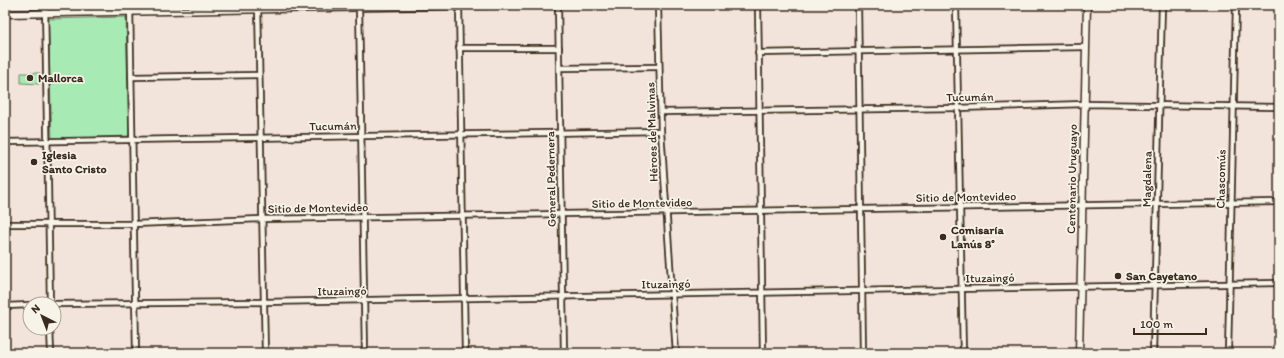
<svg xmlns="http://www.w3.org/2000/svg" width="1284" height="358" viewBox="0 0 1284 358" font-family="Itim,sans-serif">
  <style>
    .green { fill: #a7eab4; stroke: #718a69 }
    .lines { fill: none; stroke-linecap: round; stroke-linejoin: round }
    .street-casing { stroke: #3b2a1e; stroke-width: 8 }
    .secondary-casing { stroke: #3b2a1e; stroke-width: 9 }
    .street { stroke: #f7f3e8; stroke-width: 4.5 }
    .secondary { stroke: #f7f3e8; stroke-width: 6 }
    .poi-dot { fill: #3b2a1e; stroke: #f7f3e8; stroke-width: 1.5 }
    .labels { text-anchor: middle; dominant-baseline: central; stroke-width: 3.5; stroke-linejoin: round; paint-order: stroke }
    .poi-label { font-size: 12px; font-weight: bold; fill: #3b2a1e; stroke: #f7f3e8; text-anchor: start }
    .street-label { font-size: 12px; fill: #3b2a1e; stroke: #f7f3e8 }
  </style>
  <rect width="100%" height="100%" fill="#f3e4db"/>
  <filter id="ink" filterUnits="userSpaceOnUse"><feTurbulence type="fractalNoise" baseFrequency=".025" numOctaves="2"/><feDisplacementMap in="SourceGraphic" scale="8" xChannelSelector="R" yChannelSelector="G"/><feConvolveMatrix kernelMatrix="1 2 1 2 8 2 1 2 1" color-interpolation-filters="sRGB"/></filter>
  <g filter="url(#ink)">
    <g class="green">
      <polygon points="126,17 129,136 52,139 48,19"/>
      <polygon points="21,73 40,73 39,84 21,83"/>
    </g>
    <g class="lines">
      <g class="street-casing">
        <g id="street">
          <polyline points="45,5 50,304"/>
          <polyline points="130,5 136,353"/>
          <polyline points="258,5 265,353"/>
          <polyline points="359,5 365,353"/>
          <polyline points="459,5 465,353"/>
          <polyline points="558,5 564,353"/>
          <polyline points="658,5 661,131 676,353"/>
          <polyline points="758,5 763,353"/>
          <polyline points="858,5 863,353"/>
          <polyline points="956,5 963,353"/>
          <polyline points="459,48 559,48"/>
          <polyline points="758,53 1086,47"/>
          <polyline points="560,68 659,67"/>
          <polyline points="131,77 259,75"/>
          <polyline points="661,112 958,108 1084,104 1279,107"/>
          <polyline points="5,142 661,131"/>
          <polyline points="5,224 133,224 262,219 1279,202"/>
          <polyline points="54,304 264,302 1279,283"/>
          <polyline points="5,306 30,305"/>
          <polyline points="50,328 51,353"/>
          <polyline points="1153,353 1162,5"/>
          <polyline points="1228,353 1236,5"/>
        </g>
      </g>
      <g class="secondary-casing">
        <g id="secondary">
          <polyline points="5,14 486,5"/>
          <polyline points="1079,353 1087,5"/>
        </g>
      </g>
      <use href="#street" class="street"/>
      <use href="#secondary" class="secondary"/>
    </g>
  </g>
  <g class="poi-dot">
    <circle cx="30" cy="78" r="4"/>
    <circle cx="34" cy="162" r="4"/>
    <circle cx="943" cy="237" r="4"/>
    <circle cx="1118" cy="276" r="4"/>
  </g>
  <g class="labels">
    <g class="poi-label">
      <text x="38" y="78">Mallorca</text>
      <text x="42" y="155">Iglesia<tspan x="42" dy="14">Santo Cristo</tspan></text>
      <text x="951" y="230">Comisaría<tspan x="951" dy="14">Lanús 8°</tspan></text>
      <text x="1126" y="276">San Cayetano</text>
    </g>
    <g class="street-label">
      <text transform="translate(970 97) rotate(-1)">Tucumán</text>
      <text transform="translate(333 126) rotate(-1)">Tucumán</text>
      <text transform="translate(652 132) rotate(-92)">Héroes de Malvinas</text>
      <text transform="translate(551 179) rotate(-91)">General Pedernera</text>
      <text transform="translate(1072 179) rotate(-89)">Centenario Uruguayo</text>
      <text transform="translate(1147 179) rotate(-89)">Magdalena</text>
      <text transform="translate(1221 179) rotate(-89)">Chascomús</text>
      <text transform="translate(966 197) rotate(-1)">Sitio de Montevideo</text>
      <text transform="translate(642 203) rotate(-1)">Sitio de Montevideo</text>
      <text transform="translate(318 208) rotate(-1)">Sitio de Montevideo</text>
      <text transform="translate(990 278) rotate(-1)">Ituzaingó</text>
      <text transform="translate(666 284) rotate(-1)">Ituzaingó</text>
      <text transform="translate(342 291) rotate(-1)">Ituzaingó</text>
    </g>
  </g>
  <rect width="1284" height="358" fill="none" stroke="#f7f3e8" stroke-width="20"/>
  <rect x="10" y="10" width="1264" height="338" fill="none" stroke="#3b2a1e" stroke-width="1.5" filter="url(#ink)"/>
  <g transform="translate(42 316) rotate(318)"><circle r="19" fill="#f7f3e8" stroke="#aca397"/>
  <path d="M0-3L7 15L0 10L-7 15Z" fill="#3b2a1e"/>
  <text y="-6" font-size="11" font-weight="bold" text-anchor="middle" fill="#3b2a1e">N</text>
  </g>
  <path d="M1134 328v6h72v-6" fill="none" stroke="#3b2a1e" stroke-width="2"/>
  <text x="1140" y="328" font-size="12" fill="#3b2a1e" stroke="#f7f3e8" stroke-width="3" paint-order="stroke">100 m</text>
</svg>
